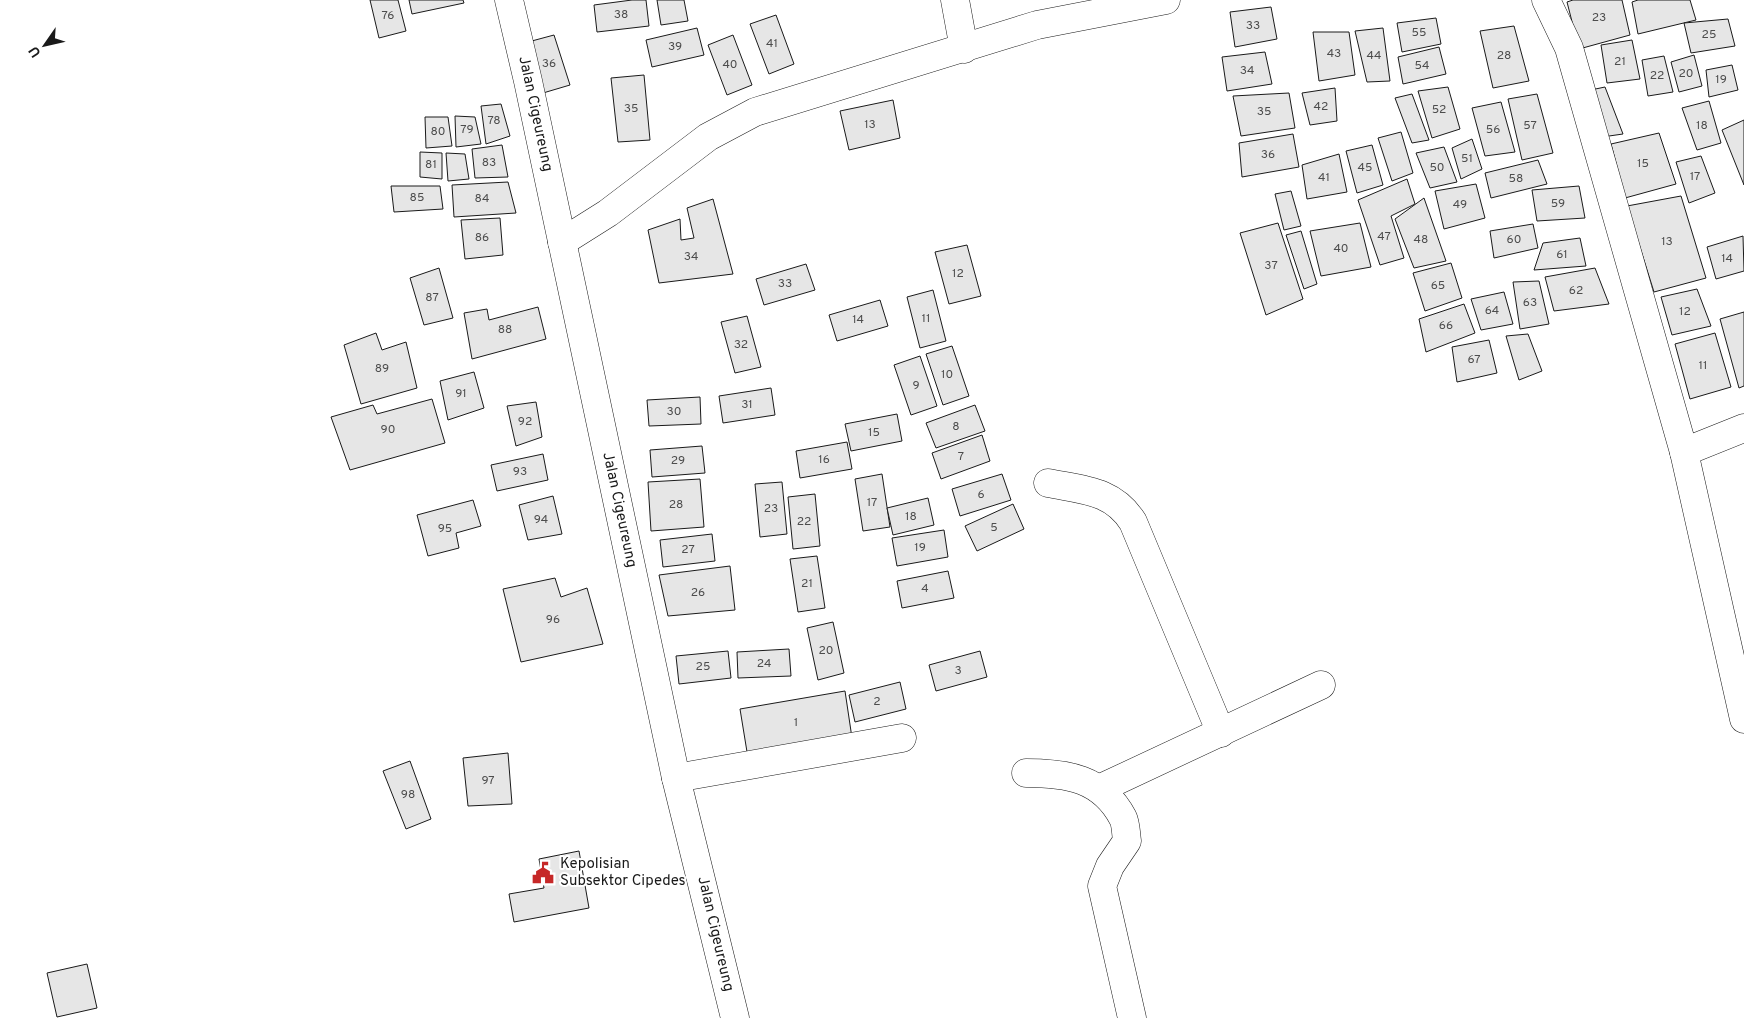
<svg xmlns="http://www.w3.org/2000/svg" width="1744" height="1018" viewBox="0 0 1744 1018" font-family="Overpass,sans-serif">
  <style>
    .building { fill: #e6e6e6; stroke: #1a1a1a }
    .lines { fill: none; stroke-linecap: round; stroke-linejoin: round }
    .street-casing { stroke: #1a1a1a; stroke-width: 29 }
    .secondary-casing { stroke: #1a1a1a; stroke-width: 29 }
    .street { stroke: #fff; stroke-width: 28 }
    .secondary { stroke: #fff; stroke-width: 28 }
    .labels { text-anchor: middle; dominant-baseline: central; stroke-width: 4; stroke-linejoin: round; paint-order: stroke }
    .number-label { font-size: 12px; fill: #4d4d4d }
    .street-label { font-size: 15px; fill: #1a1a1a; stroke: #fff }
    .poi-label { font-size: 15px; fill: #1a1a1a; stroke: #fff; text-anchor: start }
  </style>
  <rect width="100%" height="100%" fill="#fff"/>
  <g class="building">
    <polygon points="370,0 398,0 406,31 379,38"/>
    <polygon points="409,0 463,0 464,3 412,14"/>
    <polygon points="632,0 646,0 649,26 597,32 594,5"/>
    <polygon points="657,0 684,0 688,21 661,25"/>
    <polygon points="1573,0 1622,0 1630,35 1579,49 1567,2"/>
    <polygon points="1638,0 1690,0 1696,20 1638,34 1632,2"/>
    <polygon points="1271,7 1277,39 1235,47 1230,12"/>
    <polygon points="776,15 794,64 769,74 750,24"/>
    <polygon points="1436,18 1441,44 1402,52 1397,23"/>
    <polygon points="1728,19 1735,46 1691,53 1684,23"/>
    <polygon points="1514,26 1529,81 1493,88 1480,31"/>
    <polygon points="697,28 704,55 652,67 646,40"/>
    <polygon points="1383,28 1390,81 1367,82 1355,31"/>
    <polygon points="1313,32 1349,32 1355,75 1319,81"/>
    <polygon points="554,35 570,85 543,93 528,42"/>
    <polygon points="733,35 752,85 727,95 708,45"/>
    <polygon points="1632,40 1640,79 1607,83 1601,45"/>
    <polygon points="1439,47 1446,74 1403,84 1398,57"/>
    <polygon points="1265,52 1272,84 1227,91 1222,57"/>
    <polygon points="1694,55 1702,86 1679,92 1671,62"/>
    <polygon points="1664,56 1673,92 1648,96 1642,60"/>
    <polygon points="1732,65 1738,90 1709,97 1706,70"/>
    <polygon points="644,75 650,140 618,142 611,78"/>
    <polygon points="1448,87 1460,129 1432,138 1418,91"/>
    <polygon points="1605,87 1623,134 1602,137 1586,91"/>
    <polygon points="1335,88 1337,121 1310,125 1302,93"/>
    <polygon points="1289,93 1295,128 1241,136 1233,96"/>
    <polygon points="1412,94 1429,140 1412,143 1395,98"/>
    <polygon points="1537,94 1553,153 1522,160 1508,99"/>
    <polygon points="893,100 900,138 849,150 840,111"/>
    <polygon points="1709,101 1721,143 1697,150 1682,108"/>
    <polygon points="1501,102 1515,152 1485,156 1472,108"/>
    <polygon points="501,104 510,136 486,144 481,106"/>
    <polygon points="455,116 475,117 481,144 456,147"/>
    <polygon points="425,117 448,117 452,146 426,148"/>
    <polygon points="1744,120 1744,185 1722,130"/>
    <polygon points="1401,132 1413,173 1392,181 1378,138"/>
    <polygon points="1659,133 1676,184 1625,198 1611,144"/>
    <polygon points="1293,134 1299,167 1242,177 1239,143"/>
    <polygon points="1472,139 1482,169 1461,179 1452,148"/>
    <polygon points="502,145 508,177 475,178 472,149"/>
    <polygon points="1372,145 1383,185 1357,193 1346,151"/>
    <polygon points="1444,147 1457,182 1430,188 1416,153"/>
    <polygon points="420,152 442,153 442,179 420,177"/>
    <polygon points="446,153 465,154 469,179 448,181"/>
    <polygon points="1339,154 1347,192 1307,199 1302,165"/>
    <polygon points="1701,156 1715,193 1689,203 1676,162"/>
    <polygon points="1538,160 1547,184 1491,198 1485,173"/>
    <polygon points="1407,179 1415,204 1391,216 1404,258 1380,265 1358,200"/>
    <polygon points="508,182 516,213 454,217 452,185"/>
    <polygon points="1476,184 1485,218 1444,229 1435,191"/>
    <polygon points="391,186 440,186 443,209 394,212"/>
    <polygon points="1579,186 1585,218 1537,221 1532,190"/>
    <polygon points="1291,191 1301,226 1284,230 1275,194"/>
    <polygon points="1681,196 1706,278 1654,292 1627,206"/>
    <polygon points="1424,198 1446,261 1414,268 1395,219"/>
    <polygon points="713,199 733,274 659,283 648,230 680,219 681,240 694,238 687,208"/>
    <polygon points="500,218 503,255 465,259 461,220"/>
    <polygon points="1278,223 1303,299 1266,315 1240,233"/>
    <polygon points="1360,223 1371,267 1321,276 1310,231"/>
    <polygon points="1533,224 1538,248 1494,258 1490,231"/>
    <polygon points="1301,231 1317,284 1304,289 1286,235"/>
    <polygon points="1743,236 1744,271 1716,279 1707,247"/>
    <polygon points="1580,238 1586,266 1534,270 1543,243"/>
    <polygon points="967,245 981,296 949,304 935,252"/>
    <polygon points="1451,263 1462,298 1425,311 1413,273"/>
    <polygon points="806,264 815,290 764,305 756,279"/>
    <polygon points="439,268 453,318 424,325 410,278"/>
    <polygon points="1595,268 1609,304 1554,311 1545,277"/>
    <polygon points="1539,281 1549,324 1520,329 1513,282"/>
    <polygon points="1697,289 1711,326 1672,335 1661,297"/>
    <polygon points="933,290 946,341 920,348 907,297"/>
    <polygon points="1504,292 1513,324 1481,330 1471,299"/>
    <polygon points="880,300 888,326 837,341 829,315"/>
    <polygon points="1464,304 1475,333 1426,352 1419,319"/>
    <polygon points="538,307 546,339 472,359 464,313 487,309 489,320"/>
    <polygon points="1744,312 1744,386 1739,388 1720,319"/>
    <polygon points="747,316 761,367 735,373 721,322"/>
    <polygon points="376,333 382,350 406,342 417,388 361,404 344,345"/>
    <polygon points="1715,333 1731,387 1690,399 1675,344"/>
    <polygon points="1528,334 1542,371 1519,380 1506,336"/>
    <polygon points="1489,340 1497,373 1457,382 1452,347"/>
    <polygon points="952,346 969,396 943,405 926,354"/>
    <polygon points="920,356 937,406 911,415 894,365"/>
    <polygon points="474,372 484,408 448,420 440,381"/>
    <polygon points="771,388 775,415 723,423 719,396"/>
    <polygon points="700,397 701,424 649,426 647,400"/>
    <polygon points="432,399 445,443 350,470 331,417 373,405 377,414"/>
    <polygon points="536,402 542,437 516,446 507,406"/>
    <polygon points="975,405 985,431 936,448 926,423"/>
    <polygon points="897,414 902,441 851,451 845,424"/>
    <polygon points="982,435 990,461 941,479 932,453"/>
    <polygon points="847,442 852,469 800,478 796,451"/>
    <polygon points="702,446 705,473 652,477 650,450"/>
    <polygon points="543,454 548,480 497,491 491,465"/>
    <polygon points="882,474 890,527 863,531 855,479"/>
    <polygon points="1002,474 1011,500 960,516 952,489"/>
    <polygon points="700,479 704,527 651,531 648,482"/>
    <polygon points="782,482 787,534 760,537 755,484"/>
    <polygon points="815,494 820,546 793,549 788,497"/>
    <polygon points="553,496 562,534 528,540 519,505"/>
    <polygon points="928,498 934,525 893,535 887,508"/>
    <polygon points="473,500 481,526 456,533 459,548 428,556 417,515"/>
    <polygon points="1013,504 1024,529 977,551 965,526"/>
    <polygon points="944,530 948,557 897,566 892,538"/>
    <polygon points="712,534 715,561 663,567 660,540"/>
    <polygon points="817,556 825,608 798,612 790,559"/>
    <polygon points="730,566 735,610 668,616 659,575"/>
    <polygon points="948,571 954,598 902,608 897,581"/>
    <polygon points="555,578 561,597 587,588 603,644 521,662 503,589"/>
    <polygon points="833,622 844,673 818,680 807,628"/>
    <polygon points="789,649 791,676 738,678 737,652"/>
    <polygon points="728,651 731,678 679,684 676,656"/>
    <polygon points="980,651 987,677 936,691 929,665"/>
    <polygon points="900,682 906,709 855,722 849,695"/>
    <polygon points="845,691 852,738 748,758 740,709"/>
    <polygon points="508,753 512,804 468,806 463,758"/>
    <polygon points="410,761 431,819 406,829 383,771"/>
    <polygon points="579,851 589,908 514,922 509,894 544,888 539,859"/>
    <polygon points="87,964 97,1008 57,1017 47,973"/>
  </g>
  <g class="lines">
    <g class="street-casing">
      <g id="street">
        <polyline points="955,0 964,49"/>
        <polyline points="1546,0 1569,48 1684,452 1744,719"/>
        <polyline points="562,242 608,213 708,137 755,112 1037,25 1166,0"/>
        <polyline points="1684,452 1744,428"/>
        <path d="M1048,483C1083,490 1113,490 1133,522L1221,733"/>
        <path d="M1026,773C1067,773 1102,778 1123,818C1126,824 1126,834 1127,841L1110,866L1102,886L1132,1018"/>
        <polyline points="676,778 902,738"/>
        <polyline points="1101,788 1321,685"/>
      </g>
    </g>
    <g class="secondary-casing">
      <polyline id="secondary" points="509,0 528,81 676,778 735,1018"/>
    </g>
    <use href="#street" class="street"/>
    <use href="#secondary" class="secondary"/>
  </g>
  <defs>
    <g id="civic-bare" transform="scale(1.725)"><path d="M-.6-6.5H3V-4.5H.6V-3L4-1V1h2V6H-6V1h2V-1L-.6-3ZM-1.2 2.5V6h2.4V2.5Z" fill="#c62828" stroke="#fff" stroke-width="2.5" paint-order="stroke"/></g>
  </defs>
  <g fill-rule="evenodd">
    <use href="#civic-bare" x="543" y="873"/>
  </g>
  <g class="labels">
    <g class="number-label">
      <text x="621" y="15">38</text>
      <text x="388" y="16">76</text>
      <text x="1599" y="18">23</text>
      <text x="1253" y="26">33</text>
      <text x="1419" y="33">55</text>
      <text x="1709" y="35">25</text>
      <text x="772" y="44">41</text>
      <text x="675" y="47">39</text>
      <text x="1334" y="54">43</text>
      <text x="1374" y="56">44</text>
      <text x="1504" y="56">28</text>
      <text x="1620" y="62">21</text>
      <text x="549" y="64">36</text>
      <text x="730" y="65">40</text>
      <text x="1422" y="66">54</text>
      <text x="1247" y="71">34</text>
      <text x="1686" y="74">20</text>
      <text x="1657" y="76">22</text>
      <text x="1721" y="80">19</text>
      <text x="1321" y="107">42</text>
      <text x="631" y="109">35</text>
      <text x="1439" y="110">52</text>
      <text x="1264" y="112">35</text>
      <text x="494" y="121">78</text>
      <text x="870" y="125">13</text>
      <text x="1530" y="126">57</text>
      <text x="1702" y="126">18</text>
      <text x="467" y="130">79</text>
      <text x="1493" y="130">56</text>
      <text x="438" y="132">80</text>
      <text x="1268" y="155">36</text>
      <text x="1467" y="159">51</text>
      <text x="489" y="163">83</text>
      <text x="1643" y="164">15</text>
      <text x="431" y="165">81</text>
      <text x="1365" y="168">45</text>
      <text x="1437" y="168">50</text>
      <text x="1695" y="177">17</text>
      <text x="1324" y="178">41</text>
      <text x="1516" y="179">58</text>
      <text x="417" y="198">85</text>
      <text x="482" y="199">84</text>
      <text x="1558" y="204">59</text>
      <text x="1460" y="205">49</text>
      <text x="1384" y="237">47</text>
      <text x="482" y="238">86</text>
      <text x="1421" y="240">48</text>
      <text x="1514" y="240">60</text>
      <text x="1667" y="242">13</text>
      <text x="1341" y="249">40</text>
      <text x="1562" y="255">61</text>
      <text x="691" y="257">34</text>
      <text x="1727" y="259">14</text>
      <text x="1271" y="266">37</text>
      <text x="958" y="274">12</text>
      <text x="785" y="284">33</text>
      <text x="1438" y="286">65</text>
      <text x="1576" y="291">62</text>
      <text x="432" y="298">87</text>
      <text x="1530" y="303">63</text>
      <text x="1492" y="311">64</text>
      <text x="1685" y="312">12</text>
      <text x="926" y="319">11</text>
      <text x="858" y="320">14</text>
      <text x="1446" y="326">66</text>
      <text x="505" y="330">88</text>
      <text x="741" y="345">32</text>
      <text x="1474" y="360">67</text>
      <text x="1703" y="366">11</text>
      <text x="382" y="369">89</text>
      <text x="947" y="375">10</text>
      <text x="916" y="386">9</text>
      <text x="461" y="394">91</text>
      <text x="747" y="405">31</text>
      <text x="674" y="412">30</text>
      <text x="525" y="422">92</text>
      <text x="956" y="427">8</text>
      <text x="388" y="430">90</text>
      <text x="874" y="433">15</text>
      <text x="961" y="457">7</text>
      <text x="824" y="460">16</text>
      <text x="678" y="461">29</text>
      <text x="520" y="472">93</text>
      <text x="981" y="495">6</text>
      <text x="872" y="503">17</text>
      <text x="676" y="505">28</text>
      <text x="771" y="509">23</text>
      <text x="911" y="517">18</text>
      <text x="541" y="520">94</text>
      <text x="804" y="522">22</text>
      <text x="994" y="528">5</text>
      <text x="445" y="529">95</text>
      <text x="920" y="548">19</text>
      <text x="688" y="550">27</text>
      <text x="807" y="584">21</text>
      <text x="925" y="589">4</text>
      <text x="698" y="593">26</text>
      <text x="553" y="620">96</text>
      <text x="826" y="651">20</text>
      <text x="764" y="664">24</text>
      <text x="703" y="667">25</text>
      <text x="958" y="671">3</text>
      <text x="877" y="702">2</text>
      <text x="796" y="723">1</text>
      <text x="488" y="781">97</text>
      <text x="408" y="795">98</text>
    </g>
    <g class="street-label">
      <text transform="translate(535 114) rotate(78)">Jalan Cigeureung</text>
      <text transform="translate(619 510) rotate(78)">Jalan Cigeureung</text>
      <text transform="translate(715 934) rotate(77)">Jalan Cigeureung</text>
    </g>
    <g class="poi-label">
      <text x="560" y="864">Kepolisian<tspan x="560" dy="17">Subsektor Cipedes</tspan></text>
    </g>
  </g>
  <g transform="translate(45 45) rotate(236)" stroke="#ffffff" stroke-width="4" paint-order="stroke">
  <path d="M0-4L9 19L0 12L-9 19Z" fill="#1a1a1a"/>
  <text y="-8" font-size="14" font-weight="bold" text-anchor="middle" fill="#1a1a1a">U</text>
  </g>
</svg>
